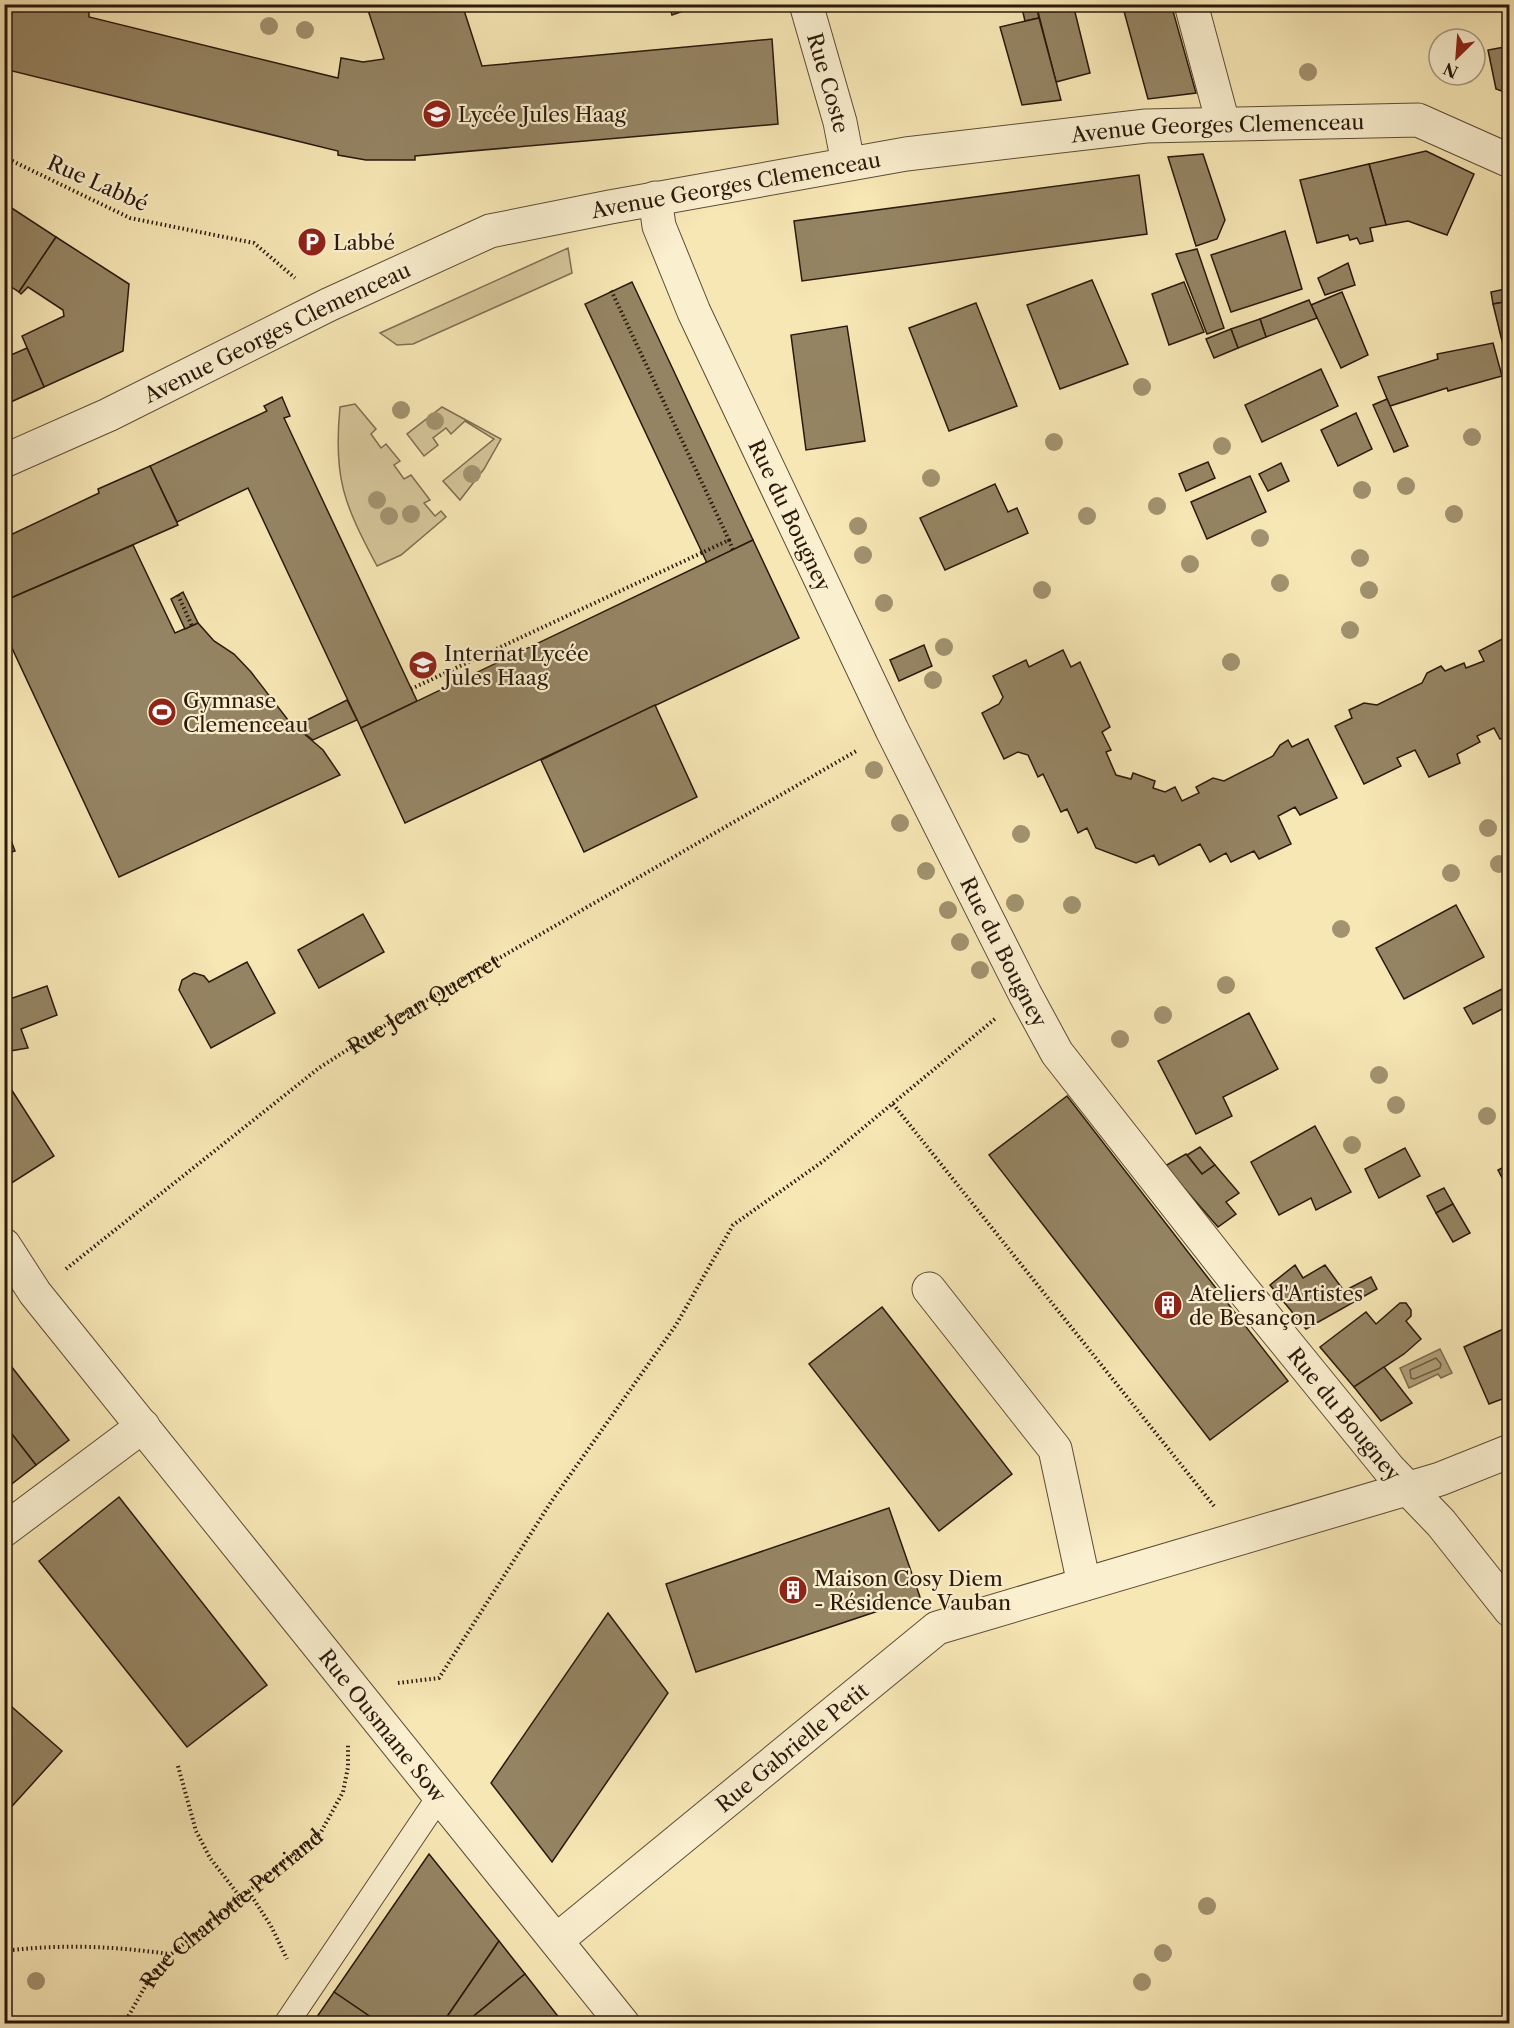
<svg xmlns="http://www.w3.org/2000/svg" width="1514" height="2028" viewBox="0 0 1514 2028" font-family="'Libre Caslon Text',serif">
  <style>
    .green { fill: #d4c498; stroke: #7f6e52; stroke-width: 1.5 }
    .water { fill: #b1a17b; stroke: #7b6b4e; stroke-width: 1.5 }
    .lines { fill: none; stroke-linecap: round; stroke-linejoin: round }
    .shore { stroke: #6e5d43; stroke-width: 1.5 }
    .building { fill: #958463; stroke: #2a190b; stroke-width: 1.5 }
    .service-casing { stroke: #5d4c36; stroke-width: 26 }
    .minor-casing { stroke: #5d4c36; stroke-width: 35 }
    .path { stroke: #2a190b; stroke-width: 4; stroke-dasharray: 1.5 3; stroke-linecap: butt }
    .service { stroke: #faefcf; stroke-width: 24 }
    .minor { stroke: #faefcf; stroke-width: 33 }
    .tree { fill: #a2926f }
    .labels { text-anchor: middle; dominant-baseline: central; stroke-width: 4.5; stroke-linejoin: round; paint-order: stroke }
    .street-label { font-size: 21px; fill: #2a190b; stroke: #faefcf }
    .poi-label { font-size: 21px; fill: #2a190b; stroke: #faefcf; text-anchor: start }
  </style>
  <rect width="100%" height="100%" fill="#f7e7b5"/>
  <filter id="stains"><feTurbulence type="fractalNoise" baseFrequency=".00333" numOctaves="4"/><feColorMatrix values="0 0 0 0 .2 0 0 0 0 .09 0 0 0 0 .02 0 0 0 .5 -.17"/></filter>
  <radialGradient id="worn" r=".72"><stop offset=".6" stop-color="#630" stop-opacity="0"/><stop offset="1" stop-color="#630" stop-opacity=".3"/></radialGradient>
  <g class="green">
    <polygon points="568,248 572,273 413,344 397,345 380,333"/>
    <path d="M355,404L376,429L371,434L381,448L386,444L400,461L394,465L404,479L411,475L430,500L424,503L435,516L441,511L446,517L401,555L377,566C344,504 333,478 340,407Z"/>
    <polygon points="442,407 501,439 484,469 460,500 443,481 494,439 465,421 451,434 446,428 433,438 438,445 424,456 407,434"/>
  </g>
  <polygon class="water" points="1440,1349 1452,1373 1441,1378 1438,1374 1409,1388 1400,1368"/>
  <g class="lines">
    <polygon class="shore" points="1436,1358 1441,1364 1440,1368 1414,1379 1411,1378 1410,1370"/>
  </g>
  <g class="building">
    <polygon points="4,4 86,4 89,8 89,17 338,78 341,58 363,62 384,59 366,4 462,4 482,66 772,39 778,124 415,156 415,160 366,160 338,155 338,151 4,69"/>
    <polygon points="669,4 703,4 672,15"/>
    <polygon points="1021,4 1036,4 1039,18 1025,21"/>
    <polygon points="1036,4 1073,4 1090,73 1056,82"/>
    <polygon points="1122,4 1171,4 1196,93 1148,99"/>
    <polygon points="1039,18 1061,100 1022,105 1000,27"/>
    <polygon points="1510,46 1510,94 1496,89 1488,50"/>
    <polygon points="1426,151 1474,174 1447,235 1408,221 1386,225 1369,164"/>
    <polygon points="1203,154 1225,220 1217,239 1196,246 1168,157"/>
    <polygon points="1369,164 1386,225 1370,228 1373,241 1360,244 1357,238 1350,240 1348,235 1317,243 1300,180"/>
    <polygon points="1139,175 1147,234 802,281 794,221"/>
    <polygon points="4,203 56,237 19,292 4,282"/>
    <polygon points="1285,231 1302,289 1231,312 1211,255"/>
    <polygon points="56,237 129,284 123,351 44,387 22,336 64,316 63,310 28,287 21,294 19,292"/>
    <polygon points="1197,249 1224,328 1207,334 1176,254"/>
    <polygon points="1348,263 1355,285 1325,295 1318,278"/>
    <polygon points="1092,280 1128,364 1060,389 1027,305"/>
    <polygon points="632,282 753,540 707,563 585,304"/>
    <polygon points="1184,282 1204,332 1169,345 1152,294"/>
    <polygon points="1510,288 1510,301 1493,304 1491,292"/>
    <polygon points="1342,292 1368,355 1341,368 1311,305"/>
    <polygon points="1309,300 1317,318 1266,337 1260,319"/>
    <polygon points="1510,301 1510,343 1503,345 1493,304"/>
    <polygon points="976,303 1017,406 949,431 909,328"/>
    <polygon points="1260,319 1266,337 1238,348 1231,329"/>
    <polygon points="847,326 865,441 806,450 791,335"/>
    <polygon points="1231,329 1238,348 1214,358 1206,339"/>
    <polygon points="1493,343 1502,376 1448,391 1447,388 1390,406 1378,377 1438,359 1437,354"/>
    <polygon points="27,348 44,387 4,405 4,358"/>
    <polygon points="1321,369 1338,406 1262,442 1245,405"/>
    <polygon points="282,397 290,416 284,418 417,701 361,728 248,488 177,522 150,466 267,411 264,406"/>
    <polygon points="1387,399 1408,446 1394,452 1373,405"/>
    <polygon points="1356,413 1372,449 1338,466 1321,430"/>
    <polygon points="1208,462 1215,478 1186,491 1179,474"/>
    <polygon points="1281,463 1289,481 1268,491 1259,474"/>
    <polygon points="150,466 178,525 4,601 4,538 99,493 98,489"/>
    <polygon points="1250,476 1266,512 1207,539 1191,502"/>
    <polygon points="995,484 1008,512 1017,508 1028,533 945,570 920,518"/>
    <polygon points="753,540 799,638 405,823 361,728"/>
    <polygon points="133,545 175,633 198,623 214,641 234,654 251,672 288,720 323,750 340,775 119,877 4,631 4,601"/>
    <polygon points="183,592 198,623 185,629 171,599"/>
    <polygon points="1510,635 1510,735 1500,739 1494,728 1477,736 1480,742 1457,754 1460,763 1429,777 1415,750 1397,758 1401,766 1364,784 1335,726 1352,718 1349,710 1364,703 1377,705 1422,683 1427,673 1441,666 1445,671 1464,663 1466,668 1484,661 1479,651"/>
    <polygon points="924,645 932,666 899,681 890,660"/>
    <polygon points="1063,650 1071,667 1080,662 1110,727 1102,732 1111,750 1106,752 1116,775 1131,779 1133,773 1155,781 1153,788 1165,792 1175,787 1182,801 1199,793 1196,787 1213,778 1224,781 1273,756 1280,745 1288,740 1292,747 1308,739 1337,798 1300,815 1295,807 1278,816 1291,844 1259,859 1254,851 1231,862 1226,853 1210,862 1200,844 1159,865 1154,855 1136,863 1096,848 1087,828 1078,833 1067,809 1061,812 1043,774 1038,777 1028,755 1018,752 1004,759 982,713 999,704 1003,697 993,676 1026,660 1029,667"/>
    <polygon points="347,700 357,720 313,740 295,726"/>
    <polygon points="655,705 697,797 584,852 541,760"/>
    <polygon points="4,822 15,851 4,854"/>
    <polygon points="1456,905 1484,957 1404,999 1376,948"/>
    <polygon points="363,914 384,952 319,988 298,950"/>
    <polygon points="247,962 275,1013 211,1048 179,990 182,980 194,973 204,976 209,982"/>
    <polygon points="1510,985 1510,1005 1473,1024 1464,1008"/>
    <polygon points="47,986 57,1015 21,1029 28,1048 4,1052 4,1001"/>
    <polygon points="1249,1013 1278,1069 1223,1097 1232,1116 1196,1134 1158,1061"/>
    <polygon points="4,1078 54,1156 10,1184 4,1176"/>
    <polygon points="1067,1096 1288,1381 1210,1440 989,1155"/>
    <polygon points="1315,1126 1351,1192 1316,1210 1311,1198 1279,1215 1251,1162"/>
    <polygon points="1200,1147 1215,1165 1202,1174 1187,1155"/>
    <polygon points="1405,1148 1420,1176 1379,1198 1365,1169"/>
    <polygon points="1186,1154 1202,1174 1215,1165 1239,1193 1226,1202 1236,1214 1218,1227 1165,1166"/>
    <polygon points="1510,1164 1510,1193 1498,1170"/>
    <polygon points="1444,1188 1453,1204 1436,1213 1427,1196"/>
    <polygon points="1453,1204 1470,1233 1453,1242 1436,1213"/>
    <polygon points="1295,1265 1303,1278 1325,1265 1344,1291 1371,1277 1377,1289 1306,1329 1270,1285"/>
    <polygon points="1400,1303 1406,1303 1411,1310 1411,1316 1406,1321 1421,1339 1404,1354 1354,1387 1320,1347 1366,1312 1376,1324"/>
    <polygon points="882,1307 1012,1474 939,1531 809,1364"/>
    <polygon points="1510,1326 1510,1396 1489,1404 1464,1347"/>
    <polygon points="11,1366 69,1440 36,1465 4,1424 4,1371"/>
    <polygon points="1384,1367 1412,1403 1381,1421 1354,1387"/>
    <polygon points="4,1424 36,1465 4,1490"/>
    <polygon points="119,1497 267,1685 187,1747 39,1561"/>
    <polygon points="889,1508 920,1597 696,1672 666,1584"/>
    <polygon points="608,1613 668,1693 552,1862 491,1783"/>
    <polygon points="4,1700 62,1751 4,1815"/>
    <polygon points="429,1854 499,1941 442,2024 381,2024 334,1992"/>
    <polygon points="499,1941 525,1974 464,2024 442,2024"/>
    <polygon points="525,1974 564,2024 464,2024"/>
    <polygon points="334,1992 381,2024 312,2024"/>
  </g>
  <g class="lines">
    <g class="service-casing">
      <polyline id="service" points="286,2024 441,1794"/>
    </g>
    <g class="minor-casing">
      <g id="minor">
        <path id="s3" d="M806,4L840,122L848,163"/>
        <polyline points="1191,4 1223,123"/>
        <path id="s4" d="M655,198L659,226L694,312L892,730L1025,994L1057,1053L1240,1286L1389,1469L1441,1523L1510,1610"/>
        <path id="s5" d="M4,461L108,415L328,305L490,231L610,207L906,154L1146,126L1418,120L1510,161"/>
        <path id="s6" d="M4,1245L35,1293L623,2024"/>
        <polyline points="929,1289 1055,1449 1084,1584"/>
        <polyline points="4,1530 143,1426"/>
        <path id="s7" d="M557,1940L937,1628L1440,1479L1510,1451"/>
      </g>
    </g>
    <g class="path">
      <polyline points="4,157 130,218 254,243 295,278"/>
      <polyline points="729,540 733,550"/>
      <polyline points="178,595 192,626"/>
      <polyline points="411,689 729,540 610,288"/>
      <polyline points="893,1104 1214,1506"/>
      <path id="s1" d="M66,1269L319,1068L403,1014L858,750"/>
      <polyline points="398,1683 439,1678 551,1502 676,1325 733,1225 822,1162 996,1018"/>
      <polyline points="178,1766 196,1831 210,1858 241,1898"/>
      <polyline points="249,1892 271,1926 287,1959"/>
      <path d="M4,1951C60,1944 113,1946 169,1954"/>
      <path id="s2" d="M124,2024L151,1976L170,1955L321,1832L343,1792L348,1767V1745"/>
    </g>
    <use href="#service" class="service"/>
    <use href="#minor" class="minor"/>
  </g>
  <g class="tree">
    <circle cx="269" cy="26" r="9"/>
    <circle cx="305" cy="30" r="9"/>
    <circle cx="1308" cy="72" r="9"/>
    <circle cx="1142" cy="387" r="9"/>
    <circle cx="401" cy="410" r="9"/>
    <circle cx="435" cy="421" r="9"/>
    <circle cx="1472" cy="437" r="9"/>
    <circle cx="1054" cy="442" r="9"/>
    <circle cx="1222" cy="446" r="9"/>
    <circle cx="472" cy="474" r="9"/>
    <circle cx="931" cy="478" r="9"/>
    <circle cx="1406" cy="486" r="9"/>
    <circle cx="1362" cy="490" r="9"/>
    <circle cx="377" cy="500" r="9"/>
    <circle cx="1157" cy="506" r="9"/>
    <circle cx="411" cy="514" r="9"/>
    <circle cx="1454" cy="514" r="9"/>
    <circle cx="389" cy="516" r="9"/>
    <circle cx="1087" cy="516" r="9"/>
    <circle cx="858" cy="526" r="9"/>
    <circle cx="1260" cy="538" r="9"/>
    <circle cx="863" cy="555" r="9"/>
    <circle cx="1360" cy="558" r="9"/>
    <circle cx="1190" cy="564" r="9"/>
    <circle cx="1280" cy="583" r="9"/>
    <circle cx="1042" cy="590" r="9"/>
    <circle cx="1369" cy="590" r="9"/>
    <circle cx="884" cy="603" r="9"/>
    <circle cx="1350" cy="630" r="9"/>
    <circle cx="944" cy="647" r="9"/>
    <circle cx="1231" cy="662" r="9"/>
    <circle cx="933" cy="680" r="9"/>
    <circle cx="874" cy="770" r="9"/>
    <circle cx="900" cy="823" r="9"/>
    <circle cx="1488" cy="828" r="9"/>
    <circle cx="1021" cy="834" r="9"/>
    <circle cx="1499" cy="864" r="9"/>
    <circle cx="926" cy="871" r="9"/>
    <circle cx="1451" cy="873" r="9"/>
    <circle cx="1015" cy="903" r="9"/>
    <circle cx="1072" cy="905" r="9"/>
    <circle cx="948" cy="910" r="9"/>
    <circle cx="1341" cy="929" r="9"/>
    <circle cx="960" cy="942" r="9"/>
    <circle cx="980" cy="970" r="9"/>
    <circle cx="1226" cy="985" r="9"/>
    <circle cx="1163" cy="1015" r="9"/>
    <circle cx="1120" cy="1039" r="9"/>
    <circle cx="1379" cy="1075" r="9"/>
    <circle cx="1396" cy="1105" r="9"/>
    <circle cx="1487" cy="1116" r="9"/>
    <circle cx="1352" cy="1145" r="9"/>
    <circle cx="1207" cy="1906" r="9"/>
    <circle cx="1163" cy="1953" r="9"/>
    <circle cx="36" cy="1981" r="9"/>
    <circle cx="1142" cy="1982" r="9"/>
  </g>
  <defs>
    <g id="school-disc" transform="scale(1.5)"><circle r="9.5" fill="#8f2418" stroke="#faefcf"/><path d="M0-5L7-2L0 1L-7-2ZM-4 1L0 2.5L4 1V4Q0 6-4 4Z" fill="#fff"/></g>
    <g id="parking-disc" transform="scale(1.5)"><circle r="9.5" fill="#8f2418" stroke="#faefcf"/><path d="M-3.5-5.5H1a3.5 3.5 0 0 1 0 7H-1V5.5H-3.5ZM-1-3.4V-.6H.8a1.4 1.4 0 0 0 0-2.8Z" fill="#fff"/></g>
    <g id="stadium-disc" transform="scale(1.5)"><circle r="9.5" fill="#8f2418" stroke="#faefcf"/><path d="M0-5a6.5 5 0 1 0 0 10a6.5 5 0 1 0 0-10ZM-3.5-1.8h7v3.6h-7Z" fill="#fff"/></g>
    <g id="building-disc" transform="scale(1.5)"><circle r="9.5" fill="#8f2418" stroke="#faefcf"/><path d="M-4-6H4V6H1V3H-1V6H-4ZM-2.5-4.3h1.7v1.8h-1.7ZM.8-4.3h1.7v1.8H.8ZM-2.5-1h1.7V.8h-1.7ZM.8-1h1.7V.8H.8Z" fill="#fff"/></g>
  </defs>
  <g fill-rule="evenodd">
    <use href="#school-disc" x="437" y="114"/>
    <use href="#parking-disc" x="312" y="242"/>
    <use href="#school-disc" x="423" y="665"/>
    <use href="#stadium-disc" x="162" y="712"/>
    <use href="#building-disc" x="1168" y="1305"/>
    <use href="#building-disc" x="793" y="1590"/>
  </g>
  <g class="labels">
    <g class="street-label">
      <text stroke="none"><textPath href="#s3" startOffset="82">Rue Coste</textPath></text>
      <text stroke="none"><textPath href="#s5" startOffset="1274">Avenue Georges Clemenceau</textPath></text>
      <text transform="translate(98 183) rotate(24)">Rue Labbé</text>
      <text stroke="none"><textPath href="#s5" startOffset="788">Avenue Georges Clemenceau</textPath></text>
      <text stroke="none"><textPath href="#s5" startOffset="302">Avenue Georges Clemenceau</textPath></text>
      <text stroke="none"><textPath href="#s4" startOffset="346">Rue du Bougney</textPath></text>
      <text stroke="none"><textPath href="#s4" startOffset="832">Rue du Bougney</textPath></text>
      <text stroke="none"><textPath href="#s1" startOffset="446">Rue Jean Querret</textPath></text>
      <text stroke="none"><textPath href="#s4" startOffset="1408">Rue du Bougney</textPath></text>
      <text stroke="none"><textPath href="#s6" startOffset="612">Rue Ousmane Sow</textPath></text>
      <text stroke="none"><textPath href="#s7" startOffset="304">Rue Gabrielle Petit</textPath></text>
      <text stroke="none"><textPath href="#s2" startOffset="160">Rue Charlotte Perriand</textPath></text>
    </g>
    <g class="poi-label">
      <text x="458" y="114">Lycée Jules Haag</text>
      <text x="333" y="242">Labbé</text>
      <text x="444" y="653">Internat Lycée<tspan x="444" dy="24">Jules Haag</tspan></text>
      <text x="183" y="700">Gymnase<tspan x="183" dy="24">Clemenceau</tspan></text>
      <text x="1189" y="1293">Ateliers d'Artistes<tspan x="1189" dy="24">de Besançon</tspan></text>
      <text x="814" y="1578">Maison Cosy Diem<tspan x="814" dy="24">- Résidence Vauban</tspan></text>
    </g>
  </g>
  <rect width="1514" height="2028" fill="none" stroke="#f7e7b5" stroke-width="24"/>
  <rect x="6" y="6" width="1502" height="2016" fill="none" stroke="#2a190b" stroke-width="3"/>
  <rect x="12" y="12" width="1490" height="2004" fill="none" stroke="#2a190b" stroke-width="1.5"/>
  <g transform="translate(1457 57) rotate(205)"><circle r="28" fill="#faefcf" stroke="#a79981" stroke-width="1.5"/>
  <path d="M0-4.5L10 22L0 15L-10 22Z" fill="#8f2418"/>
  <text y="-9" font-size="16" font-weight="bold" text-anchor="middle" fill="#2a190b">N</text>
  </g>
  <rect width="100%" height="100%" filter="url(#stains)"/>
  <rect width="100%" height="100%" fill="url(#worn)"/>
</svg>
